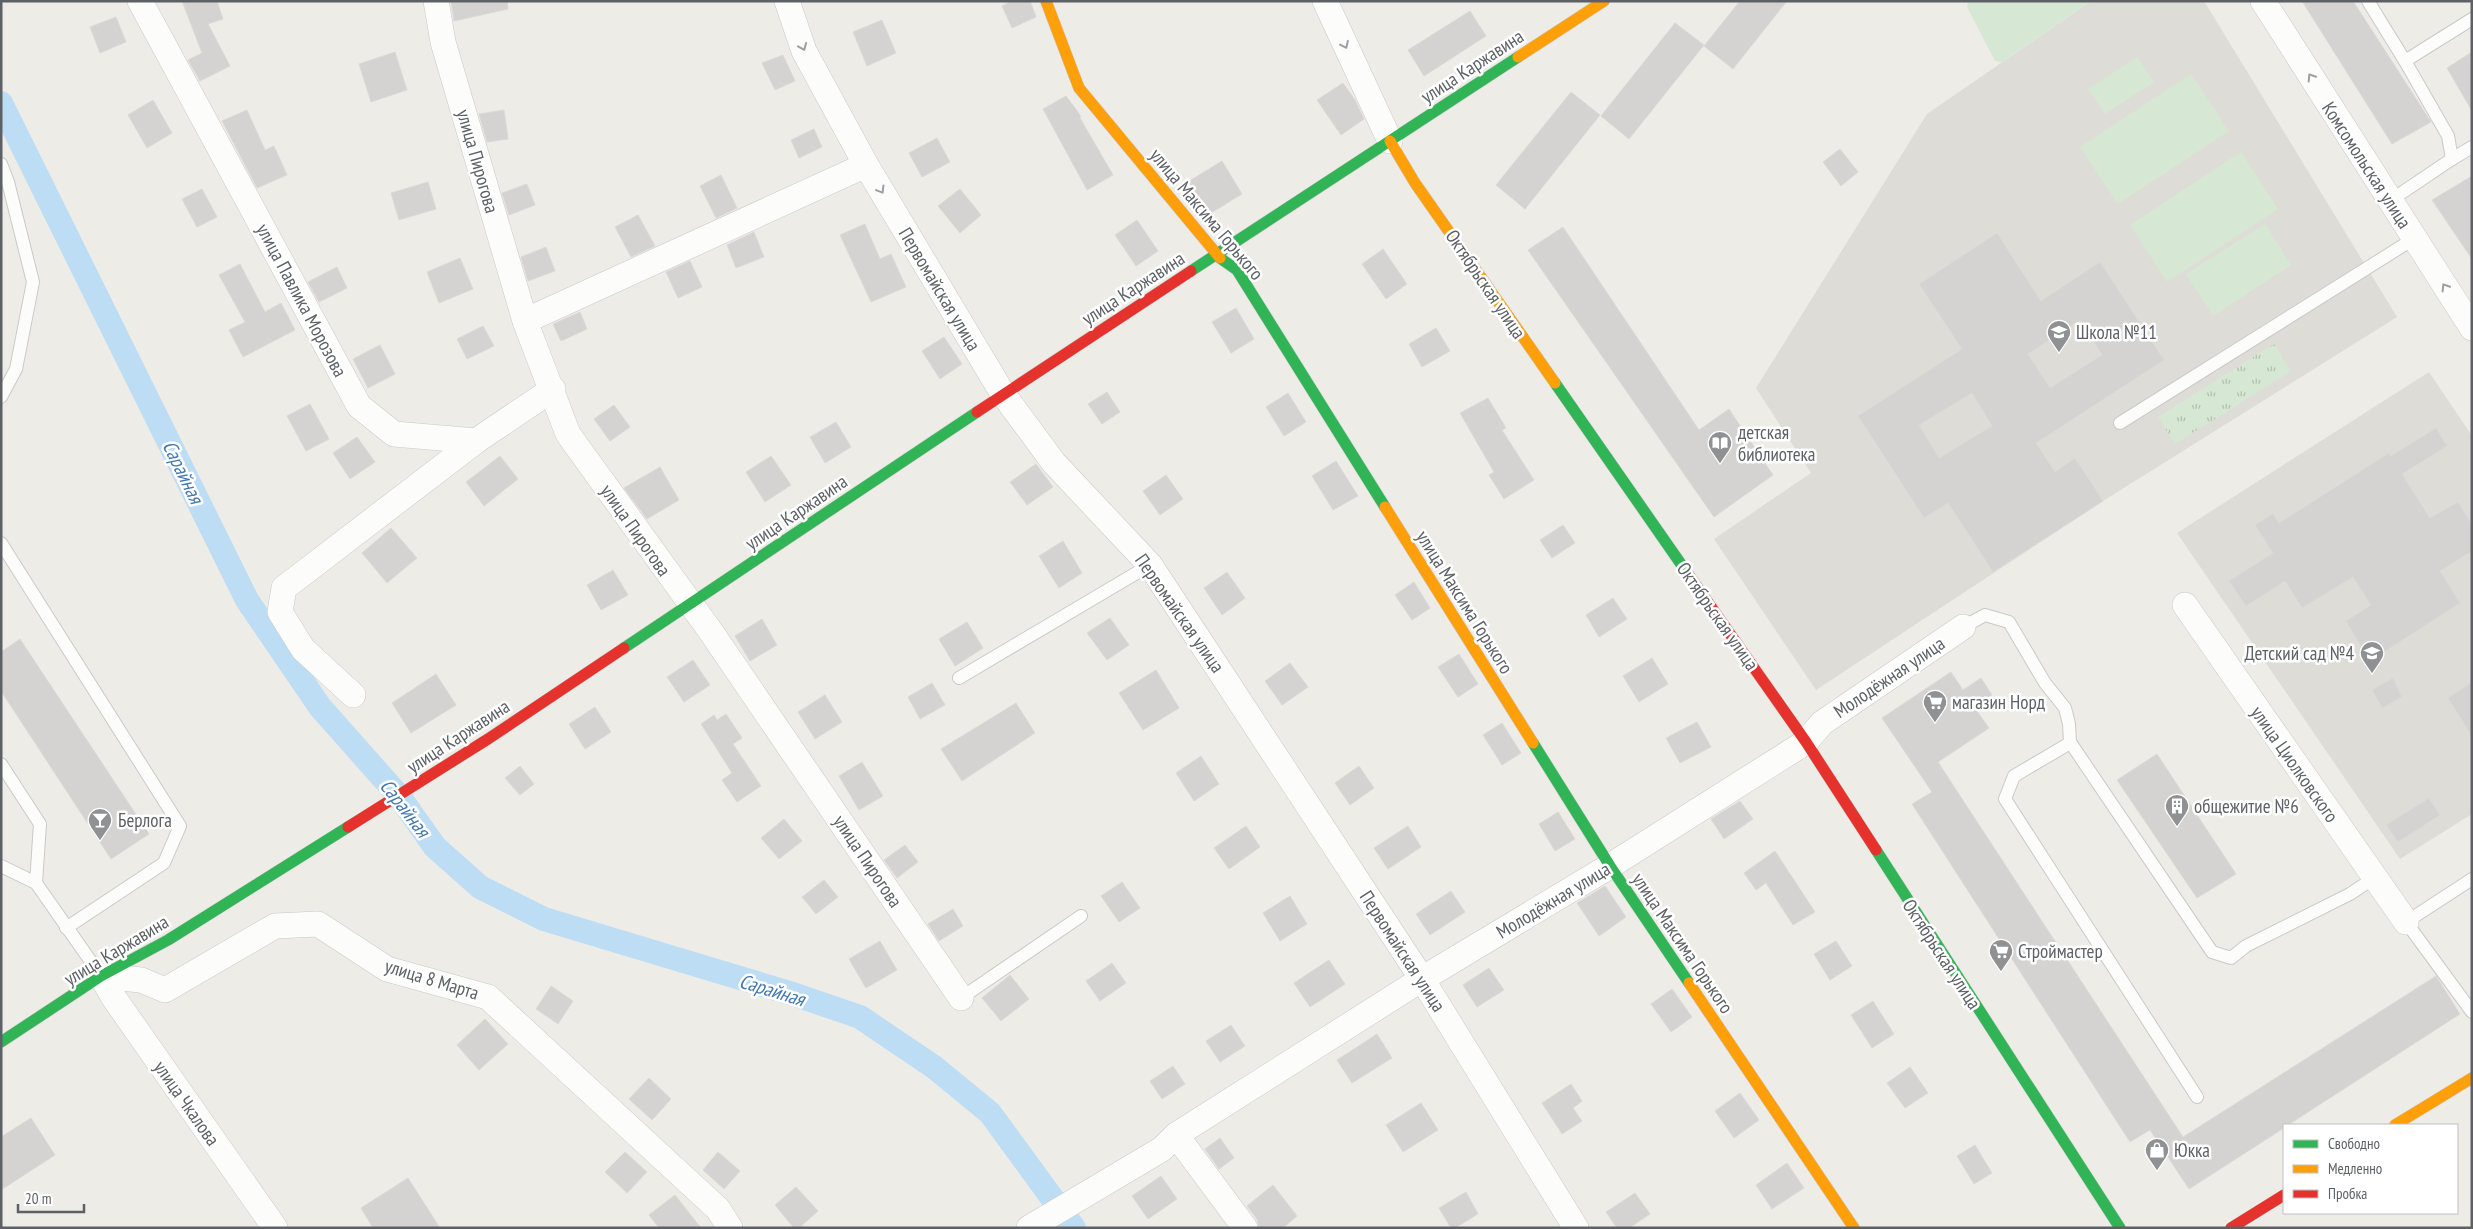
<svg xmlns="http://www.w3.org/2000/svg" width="2473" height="1229" viewBox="0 0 2473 1229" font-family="'PT Sans Narrow',sans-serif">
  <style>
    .education { fill: #dedcd7 }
    .grass { fill: #d6e8d3 }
    .park { fill: url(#park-tufts) }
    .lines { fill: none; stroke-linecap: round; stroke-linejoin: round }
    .canal { stroke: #bdddf5; stroke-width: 24 }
    .building { fill: #d4d3d1; stroke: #dcdad6; fill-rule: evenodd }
    .lane-casing { stroke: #c9c9c9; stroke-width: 14 }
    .street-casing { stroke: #c9c9c9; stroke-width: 26 }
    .fast-casing { stroke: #c9c9c9; stroke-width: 12 }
    .slow-casing { stroke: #c9c9c9; stroke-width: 12 }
    .jam-casing { stroke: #c9c9c9; stroke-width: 12 }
    .lane { stroke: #fcfcfb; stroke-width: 12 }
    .street { stroke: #fcfcfb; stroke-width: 25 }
    .fast { stroke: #30b455; stroke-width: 11 }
    .slow { stroke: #ff9f0a; stroke-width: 11 }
    .jam { stroke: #e5322d; stroke-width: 11 }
    .oneway { stroke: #9d9ea1 }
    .labels { text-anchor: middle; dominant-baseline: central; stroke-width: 5; stroke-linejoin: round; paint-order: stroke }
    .street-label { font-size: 19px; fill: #5d6065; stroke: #fff }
    .poi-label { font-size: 19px; fill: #5d6065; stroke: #fff; text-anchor: start }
    .water-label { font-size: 20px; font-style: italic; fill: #4578ad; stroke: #fff }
  </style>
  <defs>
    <pattern id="park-tufts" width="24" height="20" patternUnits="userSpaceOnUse" patternTransform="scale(1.25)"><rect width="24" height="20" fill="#d6e8d3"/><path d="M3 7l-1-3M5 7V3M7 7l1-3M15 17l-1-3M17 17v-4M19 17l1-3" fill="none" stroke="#b1bfaf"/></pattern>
  </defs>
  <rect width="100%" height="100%" fill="#edece7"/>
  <g class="education">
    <polygon points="2091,1 2204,1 2397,317 2103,501 1816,690 1714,539 1811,473 1756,388 1927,114"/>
    <polygon points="2429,372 2472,436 2472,814 2400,859 2177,533"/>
  </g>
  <g class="grass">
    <polygon points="1968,1 2091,1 2002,62 1995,61 1967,7"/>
    <polygon points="2137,57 2154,82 2105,114 2088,89"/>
    <polygon points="2191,74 2229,131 2118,204 2080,147"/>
    <polygon points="2241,152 2278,209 2167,282 2130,225"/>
    <polygon points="2265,224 2291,265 2213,316 2186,274"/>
  </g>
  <polygon class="park" points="2274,344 2291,371 2175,444 2158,417"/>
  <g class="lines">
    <polyline class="canal" points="1,103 247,600 320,707 399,796 435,847 480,887 544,919 793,994 860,1017 934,1067 990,1113 1074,1228"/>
  </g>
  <g class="building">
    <polygon points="182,1 217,1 223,19 208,24 230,66 200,81 188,60 202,53"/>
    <polygon points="451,1 507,1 508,9 454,21"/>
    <polygon points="1012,1 1030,1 1036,17 1012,28 1002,6"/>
    <polygon points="1740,1 1787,1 1733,69 1704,46"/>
    <polygon points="2302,1 2353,1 2431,122 2392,144"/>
    <polygon points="1470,11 1486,36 1424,76 1408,50"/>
    <polygon points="116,17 126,42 100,53 90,27"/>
    <polygon points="882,20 896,53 867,66 853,32"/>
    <polygon points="1675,23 1704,45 1629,139 1601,116"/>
    <polygon points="395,52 407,90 371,102 359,64"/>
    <polygon points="2472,52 2472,111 2447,68"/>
    <polygon points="783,55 795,81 775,90 762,63"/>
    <polygon points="1343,83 1355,100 1364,119 1341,135 1317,100"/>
    <polygon points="1571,92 1600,115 1525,209 1496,185"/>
    <polygon points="1066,96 1078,112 1081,117 1080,118 1113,175 1087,190 1043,109"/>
    <polygon points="153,100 172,133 147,148 128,115"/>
    <polygon points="247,110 265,150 274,146 287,175 257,188 222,121"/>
    <polygon points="504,110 508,139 487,142 479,114"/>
    <polygon points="814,129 822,147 799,158 791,140"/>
    <polygon points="937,138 950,162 922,177 909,153"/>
    <polygon points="1840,149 1858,172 1841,186 1823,162"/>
    <polygon points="1222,161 1242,194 1206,216 1186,183"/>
    <polygon points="721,175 737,208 716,218 700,186"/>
    <polygon points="2472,176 2472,259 2432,200"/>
    <polygon points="428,182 436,209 399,220 391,193"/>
    <polygon points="527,184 535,205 509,215 502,193"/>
    <polygon points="202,189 217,217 197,227 182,199"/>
    <polygon points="960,189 981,215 960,233 938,206"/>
    <polygon points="638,215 655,246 631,257 615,227"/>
    <polygon points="1137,220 1158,251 1136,266 1115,235"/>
    <polygon points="865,224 880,259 891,254 906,287 871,302 840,235"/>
    <polygon points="1563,227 1699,430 1729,409 1773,475 1714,517 1528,250"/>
    <polygon points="754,232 764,257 736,268 727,245"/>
    <path d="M1997,233L2041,301L2100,262L2164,360L2036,443L2055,472L2075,458L2103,501L1993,572L1948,503L1924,518L1858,416L1962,349L1919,284ZM2080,320L2102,355L2050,388L2028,354ZM1972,393L1992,426L1939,458L1919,425Z"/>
    <polygon points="546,247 555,271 528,281 521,257"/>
    <polygon points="1383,249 1407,284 1386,299 1362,264"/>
    <polygon points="460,258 473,289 439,303 427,272"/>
    <polygon points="690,261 702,287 678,298 666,272"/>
    <polygon points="240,264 265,312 281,303 295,330 243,357 229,330 245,322 219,275"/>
    <polygon points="337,267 347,288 319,302 308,282"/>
    <polygon points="1236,308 1254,339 1231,353 1212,322"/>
    <polygon points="580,312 587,329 561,341 553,324"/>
    <polygon points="483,326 494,346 467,359 457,339"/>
    <polygon points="1436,328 1450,351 1422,367 1409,344"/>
    <polygon points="944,337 962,364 940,379 922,351"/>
    <polygon points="380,345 395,374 368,388 353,359"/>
    <polygon points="1107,392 1120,412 1102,424 1088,404"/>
    <polygon points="1288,393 1306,422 1284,436 1266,407"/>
    <polygon points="1488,398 1506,428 1502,430 1534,480 1504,499 1489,475 1494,472 1460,413"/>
    <polygon points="310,404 329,439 306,451 287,416"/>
    <polygon points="614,405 630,427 610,441 594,419"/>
    <polygon points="836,422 851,447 825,463 810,437"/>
    <polygon points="2436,428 2447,446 2402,474 2430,518 2458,502 2472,524 2472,551 2440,571 2460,603 2370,661 2346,621 2371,605 2353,577 2302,608 2285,581 2246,606 2229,581 2273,553 2255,525 2273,514 2279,523 2389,453 2391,456"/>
    <polygon points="357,437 375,462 350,479 333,453"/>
    <polygon points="500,456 518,479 484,506 466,482"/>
    <polygon points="771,456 791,485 765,502 746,472"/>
    <polygon points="1336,461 1358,496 1333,510 1312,476"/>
    <polygon points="1036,464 1053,487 1027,505 1010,482"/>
    <polygon points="660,467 679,500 647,519 624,488"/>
    <polygon points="1166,475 1183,499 1160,515 1143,491"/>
    <polygon points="1563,525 1575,543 1552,558 1540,540"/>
    <polygon points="391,528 417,558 387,583 362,553"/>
    <polygon points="1063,541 1082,573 1059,588 1039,556"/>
    <polygon points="613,570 628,595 601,610 587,585"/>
    <polygon points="1227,572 1245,598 1222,615 1204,588"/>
    <polygon points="1414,582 1430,608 1412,620 1395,595"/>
    <polygon points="1613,598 1627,619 1599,637 1586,615"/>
    <polygon points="1110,618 1129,645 1107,660 1087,633"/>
    <polygon points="762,619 777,645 750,661 735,636"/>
    <polygon points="967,622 983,648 955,666 939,639"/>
    <polygon points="20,639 149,834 111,859 1,691 1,652"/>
    <polygon points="1459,654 1478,684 1458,697 1438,667"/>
    <polygon points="1652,658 1668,684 1639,702 1623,676"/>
    <polygon points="693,660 710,685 684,702 667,677"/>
    <polygon points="1290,663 1308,687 1282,705 1265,681"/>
    <polygon points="1156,670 1179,708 1143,730 1119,693"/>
    <polygon points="1951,672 1963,690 1981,678 1992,695 1974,707 1989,728 1938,762 2183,1137 2436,976 2460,1014 2288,1125 2284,1125 2284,1128 2189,1189 2150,1130 2130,1142 1912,804 1932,792 1882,718"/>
    <polygon points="436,674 456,705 411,733 392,703"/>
    <polygon points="2393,678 2402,697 2382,708 2372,690"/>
    <polygon points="2472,682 2472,736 2448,698"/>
    <polygon points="932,683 945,705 920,719 908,697"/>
    <polygon points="825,695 842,722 815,739 798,712"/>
    <polygon points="1016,703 1035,733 962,781 941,749"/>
    <polygon points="595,707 611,732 585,749 569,724"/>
    <polygon points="726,714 742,738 733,744 761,786 737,802 722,780 732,773 701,724 714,715 717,720"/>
    <polygon points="1697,722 1711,747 1680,763 1666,738"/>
    <polygon points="1502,723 1521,753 1502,765 1483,735"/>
    <polygon points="2157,754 2236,874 2197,898 2117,780"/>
    <polygon points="1201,756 1219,784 1194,801 1176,773"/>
    <polygon points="862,762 883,796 859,810 839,776"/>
    <polygon points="520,766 534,784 520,795 505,778"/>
    <polygon points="1359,766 1374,788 1350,805 1335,783"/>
    <polygon points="2429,798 2440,815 2398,842 2386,825"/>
    <polygon points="1740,801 1753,819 1724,839 1711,819"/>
    <polygon points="1558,812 1575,839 1555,851 1539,824"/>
    <polygon points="784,819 802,841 779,859 761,838"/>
    <polygon points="1246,826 1260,847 1229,869 1214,848"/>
    <polygon points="1408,826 1421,847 1388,869 1374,848"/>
    <polygon points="905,845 918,862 897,878 884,860"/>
    <polygon points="1775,851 1815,912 1793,925 1766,883 1756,890 1744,873"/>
    <polygon points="824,880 838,897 816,914 802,897"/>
    <polygon points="1122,882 1140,908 1119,922 1101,896"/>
    <polygon points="1605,886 1626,917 1599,936 1577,903"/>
    <polygon points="1451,891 1465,912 1430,935 1416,914"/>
    <polygon points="1290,896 1307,924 1280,941 1263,913"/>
    <polygon points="953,909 963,926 939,941 928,924"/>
    <polygon points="880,941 897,970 866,988 849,959"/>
    <polygon points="1836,941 1852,966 1830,980 1814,954"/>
    <polygon points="1329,960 1345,984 1310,1007 1294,983"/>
    <polygon points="1112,963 1126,983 1100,1001 1086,981"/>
    <polygon points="1489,968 1504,990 1477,1007 1463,985"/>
    <polygon points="1010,975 1029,999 1001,1021 982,998"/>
    <polygon points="551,986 573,1001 558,1024 536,1009"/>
    <polygon points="1672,989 1692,1017 1671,1032 1651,1004"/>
    <polygon points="1873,1001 1894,1034 1872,1048 1851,1015"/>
    <polygon points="485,1019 508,1044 479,1070 457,1045"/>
    <polygon points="1231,1025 1245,1046 1220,1062 1206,1041"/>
    <polygon points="1377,1034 1392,1058 1352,1083 1337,1060"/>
    <polygon points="1173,1066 1185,1084 1162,1099 1150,1081"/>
    <polygon points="1910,1067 1928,1093 1905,1108 1887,1083"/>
    <polygon points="649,1078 671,1099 652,1120 629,1099"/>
    <polygon points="1571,1084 1582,1101 1573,1108 1582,1121 1562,1134 1542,1103"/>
    <polygon points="1740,1093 1759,1120 1734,1138 1715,1111"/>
    <polygon points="1421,1103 1438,1130 1403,1152 1386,1125"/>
    <polygon points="31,1118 55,1155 1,1190 1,1137"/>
    <polygon points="1220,1138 1234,1158 1219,1169 1205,1149"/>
    <polygon points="1975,1145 1992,1173 1974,1184 1957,1156"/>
    <polygon points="625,1152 647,1172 627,1193 605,1172"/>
    <polygon points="718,1152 740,1171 724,1189 703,1170"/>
    <polygon points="1787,1163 1804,1188 1772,1209 1756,1185"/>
    <polygon points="1161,1176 1177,1199 1148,1219 1132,1196"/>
    <polygon points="408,1178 440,1228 373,1228 361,1208"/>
    <polygon points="1273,1185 1297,1216 1283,1228 1259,1228 1257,1219 1247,1206"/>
    <polygon points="796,1187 818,1211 799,1228 794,1228 775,1205"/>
    <polygon points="1466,1192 1478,1214 1455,1228 1451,1228 1439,1208"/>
    <polygon points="1635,1193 1650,1214 1629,1228 1617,1228 1606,1212"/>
    <polygon points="675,1195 701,1228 659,1228 649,1215"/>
  </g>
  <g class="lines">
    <g class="lane-casing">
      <g id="lane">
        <polyline points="2368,1 2405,61"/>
        <polyline points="2452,159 2472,147"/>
        <polyline points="1,164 8,182 33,282 16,369 1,397"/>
        <polyline points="2391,200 2452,159 2448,136 2405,61 2472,19"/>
        <polyline points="2120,423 2415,238"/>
        <polyline points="1,543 180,826 164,863 66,928"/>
        <polyline points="1963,627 1985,615 2009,622 2045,683 2065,708 2069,724 2070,743 2014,776 2005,799 2197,1097"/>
        <polyline points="959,678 1150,565"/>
        <polyline points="2070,742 2212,952 2231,958 2246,946 2350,894 2374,878"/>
        <polyline points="1,764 40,824 36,883"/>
        <polyline points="1,866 36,883 101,976"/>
        <polyline points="2472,879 2406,922 2472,1012"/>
        <polyline points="961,998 1081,916"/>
      </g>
    </g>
    <g class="street-casing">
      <g id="street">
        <polyline points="140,1 359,406 394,434 476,441 553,389"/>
        <polyline points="436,1 443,42 525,321 568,434 709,629 961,998"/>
        <polyline points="787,1 804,51 866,165 1003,394 1054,463 1150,565 1422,979 1576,1228"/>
        <polyline points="1325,1 1390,141"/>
        <polyline points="2263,1 2472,328"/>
        <polyline points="525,321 866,165"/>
        <polyline points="2185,605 2406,922"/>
        <polyline points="353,695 303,649 280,612 284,588 476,441"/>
        <polyline points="101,976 141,980 165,990 275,926 318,924 387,969 488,997 718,1209 730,1228"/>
        <polyline points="101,976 114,998 275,1228"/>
        <polyline points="1176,1135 1245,1228"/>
        <polyline points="1029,1228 1162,1149 1176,1135 1422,979 1610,866 1806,742 1822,723 1963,627"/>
      </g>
    </g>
    <g class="fast-casing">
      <g id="fast">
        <polyline points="1220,258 1237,270 1385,507"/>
        <polyline points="1191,271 1518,57"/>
        <polyline points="1555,383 1690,577"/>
        <polyline points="624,648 977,412"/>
        <polyline points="1533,743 1610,866 1689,983"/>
        <polyline points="1876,850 2120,1228"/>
        <polyline points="1,1042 101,976 168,940 348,827"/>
      </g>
    </g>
    <g class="slow-casing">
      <g id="slow">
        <polyline points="1046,1 1079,88 1220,258"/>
        <polyline points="1518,57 1604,1"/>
        <polyline points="1390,141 1415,183 1555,383"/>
        <polyline points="1385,507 1533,743"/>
        <polyline points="1689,983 1854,1228"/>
        <polyline points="2395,1125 2472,1078"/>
      </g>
    </g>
    <g class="jam-casing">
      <g id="jam">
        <polyline points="977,412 1191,271"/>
        <polyline points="1690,577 1806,742 1876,850"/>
        <polyline points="348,827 488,739 624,648"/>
        <polyline points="2231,1228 2284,1195"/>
      </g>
    </g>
    <use href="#lane" class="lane"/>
    <use href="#street" class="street"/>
    <use href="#fast" class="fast"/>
    <use href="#slow" class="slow"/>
    <use href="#jam" class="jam"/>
  </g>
  <defs><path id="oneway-chevron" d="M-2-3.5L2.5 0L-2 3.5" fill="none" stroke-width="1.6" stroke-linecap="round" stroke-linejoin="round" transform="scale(1.25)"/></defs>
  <g class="oneway">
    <use href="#oneway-chevron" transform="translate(1345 45) rotate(65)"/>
    <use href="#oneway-chevron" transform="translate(803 47) rotate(68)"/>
    <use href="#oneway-chevron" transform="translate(2311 77) rotate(-123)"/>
    <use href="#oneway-chevron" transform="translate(881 190) rotate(59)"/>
    <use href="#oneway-chevron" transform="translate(2445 287) rotate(-122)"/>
  </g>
  <defs>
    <g id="school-pin" transform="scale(1.25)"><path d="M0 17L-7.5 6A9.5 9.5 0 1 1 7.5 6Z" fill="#8f9192" stroke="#fff"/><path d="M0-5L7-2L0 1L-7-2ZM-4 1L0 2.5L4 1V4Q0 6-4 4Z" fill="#fff"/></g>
    <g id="library-pin" transform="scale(1.25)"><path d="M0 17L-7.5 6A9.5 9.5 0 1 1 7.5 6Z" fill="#8f9192" stroke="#fff"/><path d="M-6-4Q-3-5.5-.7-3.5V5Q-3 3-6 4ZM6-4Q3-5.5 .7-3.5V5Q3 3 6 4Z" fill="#fff"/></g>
    <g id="supermarket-pin" transform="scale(1.25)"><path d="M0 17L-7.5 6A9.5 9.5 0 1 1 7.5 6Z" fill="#8f9192" stroke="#fff"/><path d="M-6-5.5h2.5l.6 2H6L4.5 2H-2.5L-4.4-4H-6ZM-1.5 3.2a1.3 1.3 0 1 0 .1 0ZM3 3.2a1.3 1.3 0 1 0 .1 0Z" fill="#fff"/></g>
    <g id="building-pin" transform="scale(1.25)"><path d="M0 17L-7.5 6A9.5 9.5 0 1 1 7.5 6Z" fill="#8f9192" stroke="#fff"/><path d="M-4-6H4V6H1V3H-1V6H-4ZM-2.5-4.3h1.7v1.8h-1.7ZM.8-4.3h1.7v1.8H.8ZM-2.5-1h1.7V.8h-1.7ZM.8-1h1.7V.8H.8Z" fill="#fff"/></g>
    <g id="bar-pin" transform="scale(1.25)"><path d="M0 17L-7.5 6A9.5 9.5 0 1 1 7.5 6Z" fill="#8f9192" stroke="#fff"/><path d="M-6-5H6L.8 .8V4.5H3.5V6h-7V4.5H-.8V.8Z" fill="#fff"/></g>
    <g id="shop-pin" transform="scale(1.25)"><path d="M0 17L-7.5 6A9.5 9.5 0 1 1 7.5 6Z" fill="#8f9192" stroke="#fff"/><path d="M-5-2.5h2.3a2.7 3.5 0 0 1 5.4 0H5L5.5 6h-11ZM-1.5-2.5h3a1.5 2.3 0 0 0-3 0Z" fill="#fff"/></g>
  </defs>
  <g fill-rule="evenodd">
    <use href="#school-pin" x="2059" y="332"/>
    <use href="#library-pin" x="1720" y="443"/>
    <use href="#school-pin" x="2372" y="653"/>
    <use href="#supermarket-pin" x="1935" y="702"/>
    <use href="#building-pin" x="2177" y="806"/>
    <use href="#bar-pin" x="100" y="820"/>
    <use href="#supermarket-pin" x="2001" y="951"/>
    <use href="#shop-pin" x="2157" y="1150"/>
  </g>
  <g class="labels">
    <g class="street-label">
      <text transform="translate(1472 66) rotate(-33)">улица Каржавина</text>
      <text transform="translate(478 161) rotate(74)">улица Пирогова</text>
      <text transform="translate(2367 165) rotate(57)">Комсомольская улица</text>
      <text transform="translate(1207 214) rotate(50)">улица Максима Горького</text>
      <text transform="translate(1486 284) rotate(56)">Октябрьская улица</text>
      <text transform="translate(1133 288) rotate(-33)">улица Каржавина</text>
      <text transform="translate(940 289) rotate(59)">Первомайская улица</text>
      <text transform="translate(302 300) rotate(62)">улица Павлика Морозова</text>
      <text transform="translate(796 512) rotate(-34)">улица Каржавина</text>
      <text transform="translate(636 530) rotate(55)">улица Пирогова</text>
      <text transform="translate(1465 602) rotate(58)">улица Максима Горького</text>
      <text transform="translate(1180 613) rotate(55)">Первомайская улица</text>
      <text transform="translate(1718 616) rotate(55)">Октябрьская улица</text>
      <text transform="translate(1889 677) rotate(-34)">Молодёжная улица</text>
      <text transform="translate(458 736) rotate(-33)">улица Каржавина</text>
      <text transform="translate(2295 764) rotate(55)">улица Циолковского</text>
      <text transform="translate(868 861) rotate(56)">улица Пирогова</text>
      <text transform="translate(1553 900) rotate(-31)">Молодёжная улица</text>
      <text transform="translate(1683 943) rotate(56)">улица Максима Горького</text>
      <text transform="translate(116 950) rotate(-31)">улица Каржавина</text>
      <text transform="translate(1403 951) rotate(57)">Первомайская улица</text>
      <text transform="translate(1942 954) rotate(57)">Октябрьская улица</text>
      <text transform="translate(432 979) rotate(17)">улица 8 Марта</text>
      <text transform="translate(187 1103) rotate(55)">улица Чкалова</text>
    </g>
    <g class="poi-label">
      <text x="2076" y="332">Школа №11</text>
      <text x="1738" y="432">детская<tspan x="1738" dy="22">библиотека</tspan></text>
      <text x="2354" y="653" text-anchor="end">Детский сад №4</text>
      <text x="1952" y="702">магазин Норд</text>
      <text x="2194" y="806">общежитие №6</text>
      <text x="118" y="820">Берлога</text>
      <text x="2018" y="951">Строймастер</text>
      <text x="2174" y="1150">Юкка</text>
    </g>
    <g class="water-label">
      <text transform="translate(183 472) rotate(64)">Сарайная</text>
      <text transform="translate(405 808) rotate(52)">Сарайная</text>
      <text transform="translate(772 990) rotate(17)">Сарайная</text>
    </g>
  </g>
  <rect width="2473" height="1229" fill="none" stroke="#5d6065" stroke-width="5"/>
  <rect x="2283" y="1124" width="175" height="90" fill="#ffffff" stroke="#bebfc1"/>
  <rect x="2293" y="1140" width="25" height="8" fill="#30b455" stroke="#bebfc1"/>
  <text x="2328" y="1149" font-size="15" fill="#5d6065">Свободно</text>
  <rect x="2293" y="1165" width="25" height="8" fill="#ff9f0a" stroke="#bebfc1"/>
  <text x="2328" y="1174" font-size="15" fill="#5d6065">Медленно</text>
  <rect x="2293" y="1190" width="25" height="8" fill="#e5322d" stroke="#bebfc1"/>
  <text x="2328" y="1199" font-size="15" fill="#5d6065">Пробка</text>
  <path d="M18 1204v8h66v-8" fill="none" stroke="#5d6065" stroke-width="2.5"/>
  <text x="25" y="1204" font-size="15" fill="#5d6065" stroke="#ffffff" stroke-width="4" paint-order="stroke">20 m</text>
</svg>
